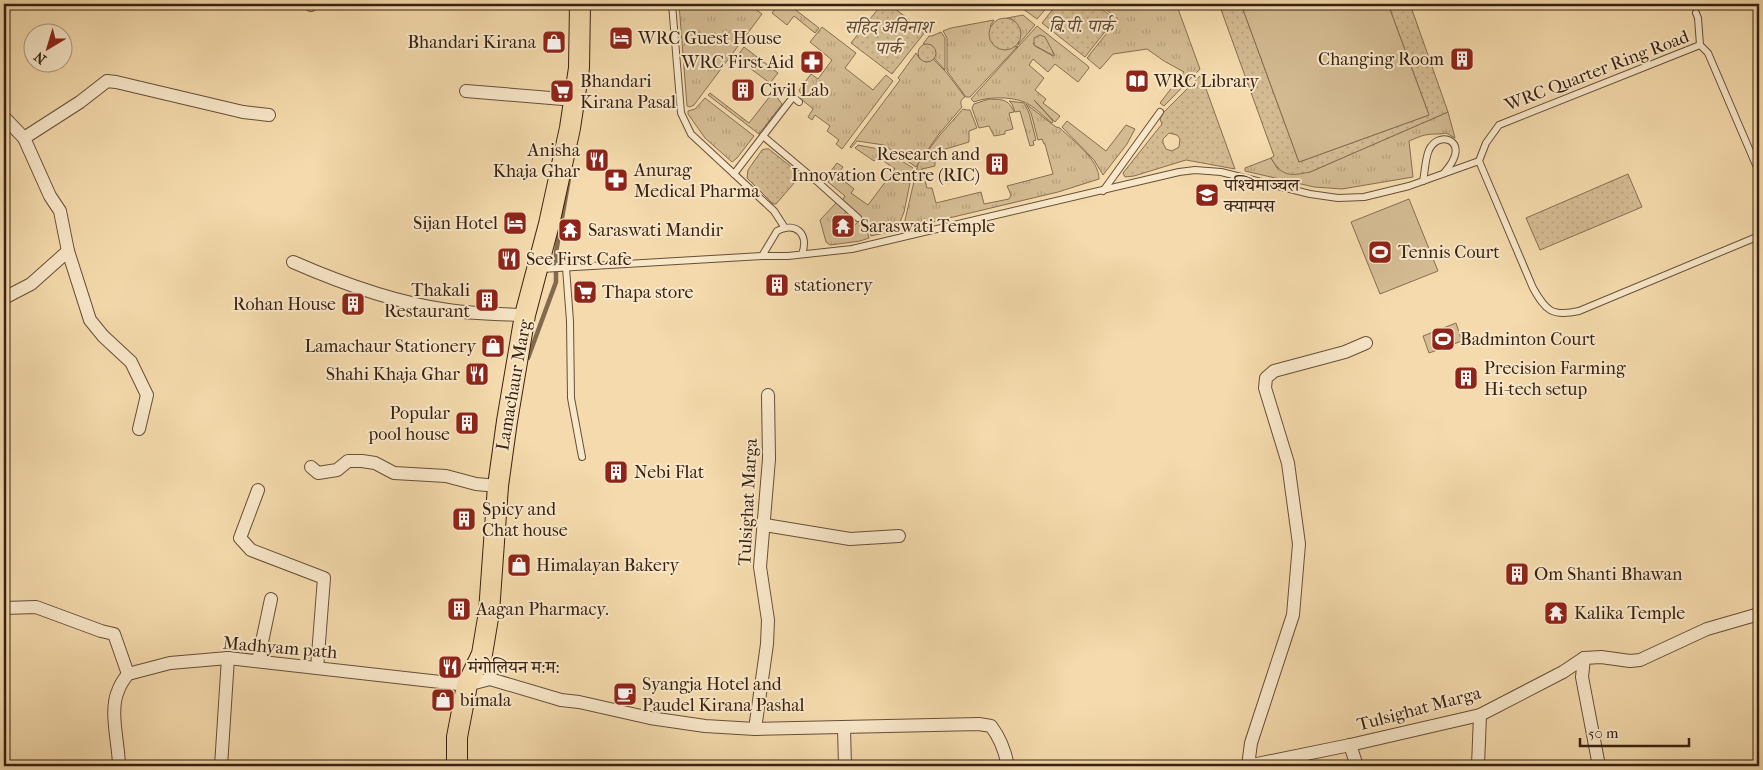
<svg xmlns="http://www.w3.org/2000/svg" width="1763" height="770" viewBox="0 0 1763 770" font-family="'IM FELL French Canon','Noto Serif Devanagari',serif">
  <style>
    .grass { fill: url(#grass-tufts); stroke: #866e52; fill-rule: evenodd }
    .park { fill: url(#park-dots); stroke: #866e52; fill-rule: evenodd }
    .garden { fill: #d4bb92; stroke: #866e52 }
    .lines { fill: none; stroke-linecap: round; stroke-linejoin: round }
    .stream { stroke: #826a4e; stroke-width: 4.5 }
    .service-casing { stroke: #674f38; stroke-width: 8 }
    .minor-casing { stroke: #674f38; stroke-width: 14 }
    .primary-casing { stroke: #382111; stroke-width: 22 }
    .service { stroke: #f8e7c9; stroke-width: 6 }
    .minor { stroke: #f8e7c9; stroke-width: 12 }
    .primary { stroke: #f4daac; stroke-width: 20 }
    .labels { text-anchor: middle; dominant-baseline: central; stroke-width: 4; stroke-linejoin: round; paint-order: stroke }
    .park-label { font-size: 18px; font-style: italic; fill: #5f4831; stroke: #f8e7c9 }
    .poi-label { font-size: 18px; fill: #382111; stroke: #f8e7c9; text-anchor: start }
    .street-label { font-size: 18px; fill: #382111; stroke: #f8e7c9 }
  </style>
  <defs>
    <pattern id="grass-tufts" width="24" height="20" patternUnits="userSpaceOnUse" patternTransform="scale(1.25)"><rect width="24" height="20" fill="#d4bb92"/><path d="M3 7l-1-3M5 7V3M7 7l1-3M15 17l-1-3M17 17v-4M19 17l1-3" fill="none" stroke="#b7a07d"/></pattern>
    <pattern id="park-dots" width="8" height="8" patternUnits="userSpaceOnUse" patternTransform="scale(1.25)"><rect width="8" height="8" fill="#d4bb92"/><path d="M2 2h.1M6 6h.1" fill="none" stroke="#b7a07d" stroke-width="1.8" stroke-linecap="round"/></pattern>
  </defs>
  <rect width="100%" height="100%" fill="#f4daac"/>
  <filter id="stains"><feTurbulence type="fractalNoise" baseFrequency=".004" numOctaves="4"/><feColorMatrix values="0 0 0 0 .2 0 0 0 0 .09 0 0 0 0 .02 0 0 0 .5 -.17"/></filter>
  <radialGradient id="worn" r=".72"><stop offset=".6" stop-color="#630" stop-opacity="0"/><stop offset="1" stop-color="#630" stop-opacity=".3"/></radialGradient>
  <g class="grass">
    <polygon points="679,4 748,4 762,14 694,105 690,107 687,106"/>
    <polygon points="779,4 788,4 819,28 815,33 794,16 787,25 772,13"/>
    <polygon points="1016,4 1050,4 1037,19"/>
    <polygon points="1099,4 1169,4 1174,8 1177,6 1200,69 1164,106 1160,103 1184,72 1164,61 1147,49 1113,54 1100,69 1087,58 1118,19"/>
    <polygon points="1023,15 1035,25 1018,45 1019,42 1013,20 1007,18"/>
    <polygon points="994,20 990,26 1015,47 1018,46 970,97 966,97 947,71 947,38 943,31 951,28"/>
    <path d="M1037,26L1088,66L1089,68L1078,82L1055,64L1048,72L1033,59L1029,65L1044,78L1035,90L1046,99L1043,103L1060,116L1055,122L1034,100L1053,121L1052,123C1043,116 1034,106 1024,102C1010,96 986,97 974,102L971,99ZM1043,36L1054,54L1053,56L1035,46L1033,43Z"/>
    <polygon points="822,27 856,53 845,68 873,90 886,75 893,81 842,149 836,144 839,140 827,131 830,126 815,115 812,120 808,117 813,109 800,98 801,94 799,90 811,74 818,79 832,60 810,42"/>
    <polygon points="941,32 945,38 945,70 934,58 934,48 931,45 923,44 929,36 932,36"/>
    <polygon points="744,47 778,73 770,83 736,58"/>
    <path d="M916,53L919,58L926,62L933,59L946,72L965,97C960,100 960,103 962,107L938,135L916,167L884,145L857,141L851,148L850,147L900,80L898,78Z"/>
    <polygon points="778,86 780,87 776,96 782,104 759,134 708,95 710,93 749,123"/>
    <polygon points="705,98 754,136 737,158 732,162 705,138 688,114 688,111 695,109"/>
    <path d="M989,99C1002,100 1008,98 1014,112L1009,113L1013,129L1005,131V134L994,136L989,126L979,128L972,108L974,104Z"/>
    <polygon points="1009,101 1024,103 1029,113 1036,140 1033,141 1034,145 1030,146 1020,111 1015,112 1012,104"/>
    <path d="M1026,104L1056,127L1060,128C1073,141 1099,159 1099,179L1058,192L903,229L918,164L939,136L963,109L967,110H970L977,128L969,131V142L939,151L935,154V166L922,169L927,188H932L936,203L981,192L984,204L1009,199L1011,195L1007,186L1053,174L1045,144H1044L1042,139L1038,140L1031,113Z"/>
    <path d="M1448,112L1455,138L1446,133C1439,135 1433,133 1425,135C1420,136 1414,139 1409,141L1413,177L1342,189L1314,187L1245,171V168L1271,158L1277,168L1310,172Z"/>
    <polygon points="1067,121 1106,151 1126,125 1135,129 1127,144 1103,175 1094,160 1062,127"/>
    <path d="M858,145L884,150L913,168L904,212L897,230L871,236C869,221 852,210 842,201L845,196L828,182L834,175L830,172L837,163L843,167L837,175L844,178L843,180L854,189L851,193L868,205L895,169L878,157L874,161L855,148Z"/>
    <polygon points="837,202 847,211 834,227 844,235 859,221 867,231 869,238 860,241 830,245 826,242 820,220"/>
  </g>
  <g class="park">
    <polygon points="882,4 889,4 925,32 892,74 851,43"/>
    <polygon points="1057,4 1095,4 1115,19 1085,57 1042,23"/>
    <path d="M1219,4H1241L1299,162L1429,115L1388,4H1410L1448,112L1310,172C1290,176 1282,177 1271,158L1274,156Z"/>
    <circle cx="1005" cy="34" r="16"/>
    <polygon points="1040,35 1045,37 1054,54 1054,56 1034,45 1034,38"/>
    <circle cx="927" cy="53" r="9"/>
    <path d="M1201,75L1235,169L1186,160L1134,176L1125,177L1123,173L1162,124L1160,119L1163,113ZM1169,133L1177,135L1180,139L1179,147L1172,151L1166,149L1163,143V139Z"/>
    <polygon points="765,149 769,149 801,175 776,204 773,204 747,178 748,170 762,150"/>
    <polygon points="1628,174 1642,207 1540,250 1526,218"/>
  </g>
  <g class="garden">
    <polygon points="1241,4 1388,4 1429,115 1299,162"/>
    <polygon points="1409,199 1438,271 1380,294 1351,222"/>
    <polygon points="1456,323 1462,341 1429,353 1423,336"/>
  </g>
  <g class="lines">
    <polyline class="stream" points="528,358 556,282 556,252 569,178"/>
    <g class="service-casing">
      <g id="service">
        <polyline points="672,4 681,113 691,134 774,211 785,228"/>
        <polyline points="1696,13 1698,18 1700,45"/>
        <polyline points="763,136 793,97 799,102"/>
        <path d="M1759,172L1708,53L1700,45L1499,125L1486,143L1479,161L1533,288C1546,311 1552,317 1579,311L1759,236"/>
        <polyline points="734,174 763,136 820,184 858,218"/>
        <path d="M1423,181C1425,172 1425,159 1429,150C1438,131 1464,139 1453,160C1451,165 1447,169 1444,173"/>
        <polyline points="1103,191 1160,112"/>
        <path d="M802,254C809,235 797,221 777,231L762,256H788L852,249L1179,172L1195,170L1221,172L1310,194L1338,198L1364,197L1409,186L1479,161"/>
        <polyline points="566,268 570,321 571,398 582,457"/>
        <polyline points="541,269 762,256"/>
      </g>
    </g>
    <g class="minor-casing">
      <g id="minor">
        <polyline points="311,5 311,4"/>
        <polyline points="466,91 575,100"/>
        <polyline points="4,117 24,138 50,196 60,211 68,251 90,320 103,336 131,362 147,395 139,429"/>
        <polyline points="24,138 80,102 107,81 116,82 243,112 269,115"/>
        <path d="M293,262C341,283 397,303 448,310C474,314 500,314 525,315"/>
        <polyline points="4,296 6,297 31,284 68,251"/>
        <polyline points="311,467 318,473 337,470 348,461 362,461 375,463 394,473 446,476 476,484 498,486"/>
        <polyline points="258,490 240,538 251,550 324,578 317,668"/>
        <polyline points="765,525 850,539 899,536"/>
        <polyline points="4,608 36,607 101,631 114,634 128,674"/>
        <polyline points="1584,658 1582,677 1599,766"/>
        <polyline points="258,661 271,599"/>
        <polyline points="844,728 845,766"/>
        <polyline points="755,729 767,644 768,620 760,567 769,459 768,395"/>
        <polyline points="1350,745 1357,766"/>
        <path d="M119,766C119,745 109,711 118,691C120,685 124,679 128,674L170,663L228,658L467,685L490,679L561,700L579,702L650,718L705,726L755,729L979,724L991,726C1001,739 1005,751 1008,766"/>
        <polyline points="221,766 228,658"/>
        <polyline points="1247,766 1350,745 1480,715 1563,672 1584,658 1601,657 1630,661 1640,660 1707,629 1759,614"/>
        <polyline points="1248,766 1251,743 1293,615 1299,544 1288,463 1265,388 1266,378 1274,371 1345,352 1366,343"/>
        <polyline points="1478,766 1480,715"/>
      </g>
    </g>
    <g class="primary-casing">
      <polyline id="primary" points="457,766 457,737 467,685 482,654 489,612 498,486 507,421 525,315 549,224 570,128 579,68 580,4"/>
    </g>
    <use href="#service" class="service"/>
    <use href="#minor" class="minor"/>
    <use href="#primary" class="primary"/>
  </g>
  <defs>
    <g id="hotel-square" transform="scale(1.25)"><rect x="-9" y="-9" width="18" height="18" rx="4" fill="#8f2418" stroke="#f8e7c9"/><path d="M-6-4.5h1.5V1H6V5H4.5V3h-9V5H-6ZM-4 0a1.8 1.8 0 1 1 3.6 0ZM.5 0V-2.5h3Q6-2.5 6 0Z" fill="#fff"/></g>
    <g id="shop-square" transform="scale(1.25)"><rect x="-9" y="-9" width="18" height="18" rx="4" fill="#8f2418" stroke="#f8e7c9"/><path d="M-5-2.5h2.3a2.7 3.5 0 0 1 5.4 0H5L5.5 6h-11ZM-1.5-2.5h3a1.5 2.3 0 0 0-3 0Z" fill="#fff"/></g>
    <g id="building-square" transform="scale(1.25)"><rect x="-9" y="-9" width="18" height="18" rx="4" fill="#8f2418" stroke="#f8e7c9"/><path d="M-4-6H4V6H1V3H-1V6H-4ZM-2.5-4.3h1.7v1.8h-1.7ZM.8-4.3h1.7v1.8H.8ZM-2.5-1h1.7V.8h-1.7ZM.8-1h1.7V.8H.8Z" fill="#fff"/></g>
    <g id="pharmacy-square" transform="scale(1.25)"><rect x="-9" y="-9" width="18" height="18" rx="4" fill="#8f2418" stroke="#f8e7c9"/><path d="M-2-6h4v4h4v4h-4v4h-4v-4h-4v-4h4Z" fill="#fff"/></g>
    <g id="library-square" transform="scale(1.25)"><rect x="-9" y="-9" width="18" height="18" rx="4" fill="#8f2418" stroke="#f8e7c9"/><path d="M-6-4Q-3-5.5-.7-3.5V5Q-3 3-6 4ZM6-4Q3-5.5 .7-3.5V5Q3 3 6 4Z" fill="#fff"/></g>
    <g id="supermarket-square" transform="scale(1.25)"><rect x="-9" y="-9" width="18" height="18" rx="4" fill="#8f2418" stroke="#f8e7c9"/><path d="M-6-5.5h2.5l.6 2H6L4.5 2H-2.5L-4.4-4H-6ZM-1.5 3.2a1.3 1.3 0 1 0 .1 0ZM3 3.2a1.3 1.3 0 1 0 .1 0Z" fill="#fff"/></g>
    <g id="restaurant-square" transform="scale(1.25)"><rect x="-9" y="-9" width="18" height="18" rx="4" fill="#8f2418" stroke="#f8e7c9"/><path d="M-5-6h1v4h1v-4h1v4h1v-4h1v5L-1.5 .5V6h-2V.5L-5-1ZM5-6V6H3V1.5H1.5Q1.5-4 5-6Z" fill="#fff"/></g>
    <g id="university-square" transform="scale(1.25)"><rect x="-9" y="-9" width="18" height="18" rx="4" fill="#8f2418" stroke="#f8e7c9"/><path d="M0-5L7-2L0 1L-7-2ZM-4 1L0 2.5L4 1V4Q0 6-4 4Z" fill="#fff"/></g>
    <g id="temple-square" transform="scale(1.25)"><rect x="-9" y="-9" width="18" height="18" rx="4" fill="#8f2418" stroke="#f8e7c9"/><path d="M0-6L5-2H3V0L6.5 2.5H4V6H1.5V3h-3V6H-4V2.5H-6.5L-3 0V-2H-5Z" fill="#fff"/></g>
    <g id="stadium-square" transform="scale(1.25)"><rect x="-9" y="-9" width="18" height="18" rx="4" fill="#8f2418" stroke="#f8e7c9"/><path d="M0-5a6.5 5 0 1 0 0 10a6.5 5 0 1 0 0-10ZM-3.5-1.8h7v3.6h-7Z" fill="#fff"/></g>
    <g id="cafe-square" transform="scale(1.25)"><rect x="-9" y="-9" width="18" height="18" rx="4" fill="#8f2418" stroke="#f8e7c9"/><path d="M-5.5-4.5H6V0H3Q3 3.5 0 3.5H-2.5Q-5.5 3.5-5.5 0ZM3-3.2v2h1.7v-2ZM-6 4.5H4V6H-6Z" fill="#fff"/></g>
  </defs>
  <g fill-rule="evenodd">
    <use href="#hotel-square" x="621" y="38"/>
    <use href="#shop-square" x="554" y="42"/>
    <use href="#building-square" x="1462" y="59"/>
    <use href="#pharmacy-square" x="812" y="62"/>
    <use href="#library-square" x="1137" y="81"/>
    <use href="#building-square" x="743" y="90"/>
    <use href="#supermarket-square" x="562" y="91"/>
    <use href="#restaurant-square" x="597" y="160"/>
    <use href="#building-square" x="997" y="164"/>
    <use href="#pharmacy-square" x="616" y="180"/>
    <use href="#university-square" x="1207" y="195"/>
    <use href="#hotel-square" x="515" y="223"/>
    <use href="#temple-square" x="843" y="226"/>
    <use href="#temple-square" x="570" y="230"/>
    <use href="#stadium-square" x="1380" y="252"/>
    <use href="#restaurant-square" x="509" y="259"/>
    <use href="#building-square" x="777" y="285"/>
    <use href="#supermarket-square" x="585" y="292"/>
    <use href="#building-square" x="487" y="300"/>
    <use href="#building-square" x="353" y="304"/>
    <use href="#stadium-square" x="1443" y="339"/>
    <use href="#shop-square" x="493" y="346"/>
    <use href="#restaurant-square" x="477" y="374"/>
    <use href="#building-square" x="1466" y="378"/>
    <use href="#building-square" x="467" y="423"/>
    <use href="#building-square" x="616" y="472"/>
    <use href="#building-square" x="464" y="519"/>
    <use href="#shop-square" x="519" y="565"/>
    <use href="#building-square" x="1517" y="574"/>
    <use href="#building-square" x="459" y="609"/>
    <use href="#temple-square" x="1556" y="613"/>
    <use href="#restaurant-square" x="450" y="667"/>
    <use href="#cafe-square" x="625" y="694"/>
    <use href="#shop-square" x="443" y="700"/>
  </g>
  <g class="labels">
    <g class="park-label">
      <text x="1081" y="26">बि.पी. पार्क</text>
      <text x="888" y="27">सहिद अविनाश<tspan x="888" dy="21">पार्क</tspan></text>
    </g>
    <g class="poi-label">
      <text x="638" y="38">WRC Guest House</text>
      <text x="536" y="42" text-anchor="end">Bhandari Kirana</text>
      <text x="1444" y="59" text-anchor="end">Changing Room</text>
      <text x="794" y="62" text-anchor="end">WRC First Aid</text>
      <text x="580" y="81">Bhandari<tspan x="580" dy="21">Kirana Pasal</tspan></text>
      <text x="1154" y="81">WRC Library</text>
      <text x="760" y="90">Civil Lab</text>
      <text x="580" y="150" text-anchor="end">Anisha<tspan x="580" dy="21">Khaja Ghar</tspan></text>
      <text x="980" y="154" text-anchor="end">Research and<tspan x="980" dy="21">Innovation Centre (RIC)</tspan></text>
      <text x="634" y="170">Anurag<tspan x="634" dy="21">Medical Pharma</tspan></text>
      <text x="1224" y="185">पश्‍चिमाञ्‍चल<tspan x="1224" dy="21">क्याम्पस</tspan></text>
      <text x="498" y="223" text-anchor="end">Sijan Hotel</text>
      <text x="860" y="226">Saraswati Temple</text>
      <text x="588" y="230">Saraswati Mandir</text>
      <text x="1398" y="252">Tennis Court</text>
      <text x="526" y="259">See First Cafe</text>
      <text x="794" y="285">stationery</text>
      <text x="470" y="290" text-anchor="end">Thakali<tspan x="470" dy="21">Restaurant</tspan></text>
      <text x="602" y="292">Thapa store</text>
      <text x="336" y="304" text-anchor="end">Rohan House</text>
      <text x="1460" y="339">Badminton Court</text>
      <text x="476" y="346" text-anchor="end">Lamachaur Stationery</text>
      <text x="1484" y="368">Precision Farming<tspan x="1484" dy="21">Hi-tech setup</tspan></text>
      <text x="460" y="374" text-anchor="end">Shahi Khaja Ghar</text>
      <text x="450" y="413" text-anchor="end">Popular<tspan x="450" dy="21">pool house</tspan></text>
      <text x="634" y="472">Nebi Flat</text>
      <text x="482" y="509">Spicy and<tspan x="482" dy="21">Chat house</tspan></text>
      <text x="536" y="565">Himalayan Bakery</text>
      <text x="1534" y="574">Om Shanti Bhawan</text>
      <text x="476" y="609">Aagan Pharmacy.</text>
      <text x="1574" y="613">Kalika Temple</text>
      <text x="468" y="667">मंगोलियन म:म:</text>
      <text x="642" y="684">Syangja Hotel and<tspan x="642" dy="21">Paudel Kirana Pashal</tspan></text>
      <text x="460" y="700">bimala</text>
    </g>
    <g class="street-label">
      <text transform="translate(1597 71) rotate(-21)">WRC Quarter Ring Road</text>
      <text transform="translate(514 385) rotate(-80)">Lamachaur Marg</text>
      <text transform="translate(748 502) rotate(-87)">Tulsighat Marga</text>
      <text transform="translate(280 648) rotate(5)">Madhyam path</text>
      <text transform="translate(1419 709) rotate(-15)">Tulsighat Marga</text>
    </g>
  </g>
  <rect width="1763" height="770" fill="none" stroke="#f4daac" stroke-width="20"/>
  <rect x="5" y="5" width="1753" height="760" fill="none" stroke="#382111" stroke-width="2.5"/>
  <rect x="10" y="10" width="1743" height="750" fill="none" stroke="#382111"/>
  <g transform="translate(48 48) rotate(218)"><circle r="24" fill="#f8e7c9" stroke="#ab987f"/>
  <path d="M0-4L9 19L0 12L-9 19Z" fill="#8f2418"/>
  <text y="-8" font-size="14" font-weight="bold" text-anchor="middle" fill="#382111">N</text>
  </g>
  <path d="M1580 738v8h109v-8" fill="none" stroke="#382111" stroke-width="2.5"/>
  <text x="1588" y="738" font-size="15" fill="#382111" stroke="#f8e7c9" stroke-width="4" paint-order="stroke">50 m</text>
  <rect width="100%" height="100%" filter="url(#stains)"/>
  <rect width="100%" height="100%" fill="url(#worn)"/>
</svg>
